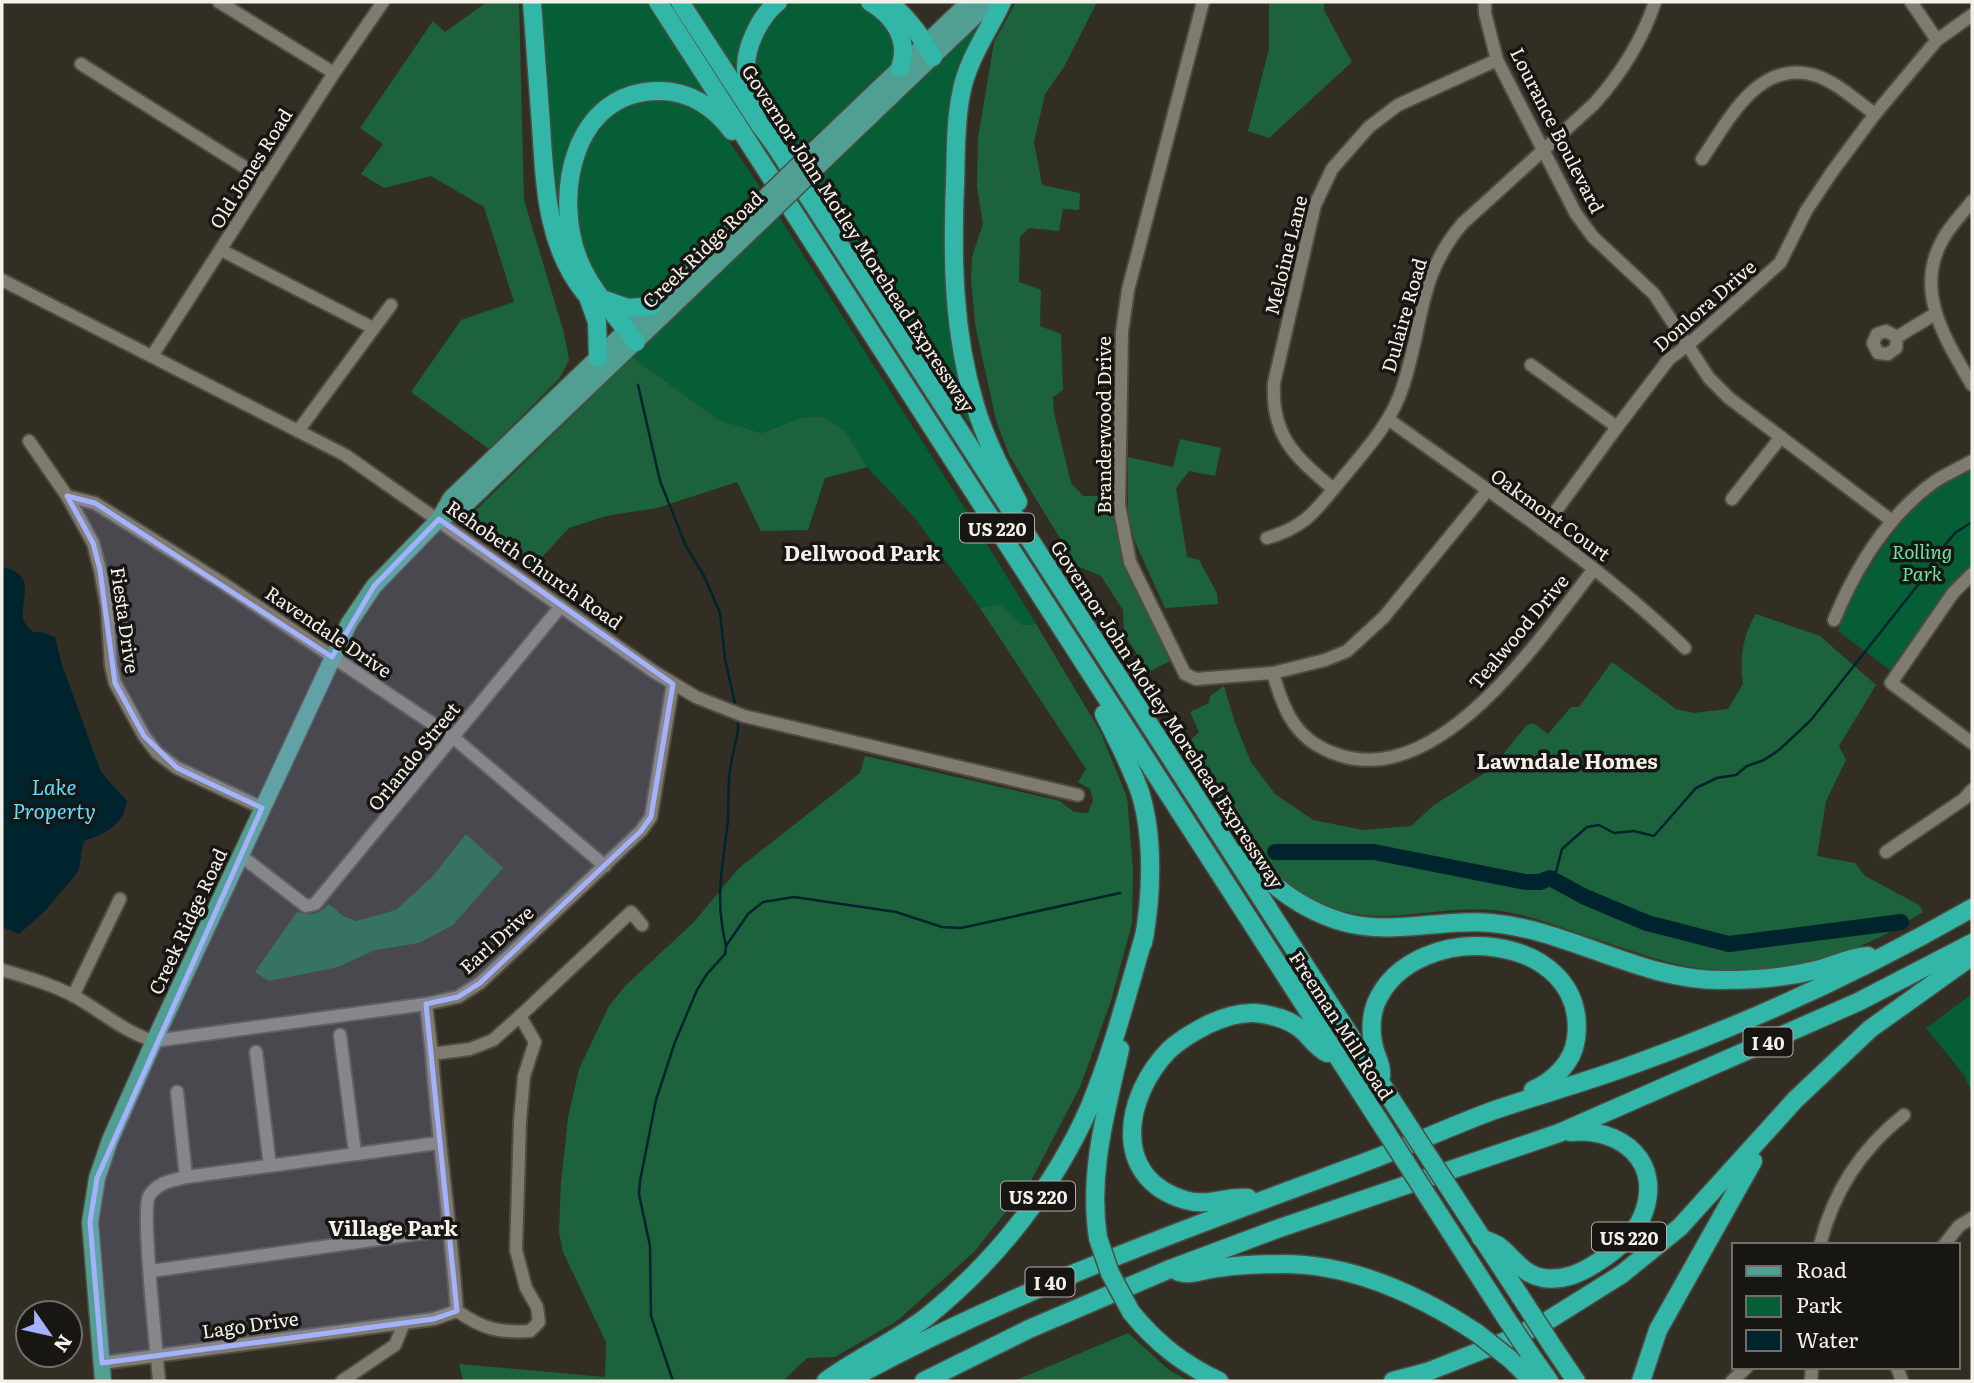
<svg xmlns="http://www.w3.org/2000/svg" width="1974" height="1383" viewBox="0 0 1974 1383" font-family="Literata,serif">
  <style>
    .green { fill: #065e36 }
    .forest { fill: #1c633d }
    .water { fill: #00242e }
    .lines { fill: none; stroke-linecap: round; stroke-linejoin: round }
    .stream { stroke: #00242e; stroke-width: 2.5 }
    .river { stroke: #00242e; stroke-width: 16 }
    .minor-casing { stroke: #4e4b42; stroke-width: 16 }
    .major-casing { stroke: #4e4b42; stroke-width: 19 }
    .highway-casing { stroke: #4e4b42; stroke-width: 21 }
    .minor { stroke: #807b70; stroke-width: 12 }
    .major { stroke: #519e92; stroke-width: 16 }
    .highway { stroke: #31b6a8; stroke-width: 18 }
    .major-bridge-casing { stroke: #4e4b42; stroke-width: 19; stroke-linecap: butt }
    .highway-bridge-casing { stroke: #4e4b42; stroke-width: 21; stroke-linecap: butt }
    .major-bridge { stroke: #519e92; stroke-width: 16 }
    .highway-bridge { stroke: #31b6a8; stroke-width: 18 }
    .marked { fill: #a4b2fc; fill-opacity: 0.2; stroke: #a4b2fc; stroke-width: 5; stroke-linejoin: round }
    .labels { text-anchor: middle; dominant-baseline: central; stroke-width: 7; stroke-linejoin: round; paint-order: stroke }
    .shield { fill: #181612; stroke: #b2afaa; stroke-width: 2 }
    .shield-label { font-size: 18px; font-weight: bold; fill: #f4f1eb }
    .street-label { font-size: 19px; fill: #f4f1eb; stroke: #181612 }
    .park-label { font-size: 19px; font-style: italic; fill: #6ee4a0; stroke: #181612 }
    .neighbourhood-label { font-size: 21px; font-weight: bold; fill: #f4f1eb; stroke: #181612 }
    .water-label { font-size: 21px; font-style: italic; fill: #63dbfc; stroke: #181612 }
  </style>
  <rect width="100%" height="100%" fill="#322e24"/>
  <g class="green">
    <polygon points="538,2 647,2 710,99 676,86 591,114 565,232 552,203"/>
    <path d="M690,2H768C748,22 742,41 738,69L722,51Z"/>
    <path d="M788,2H857C886,14 909,43 886,72L795,153L761,100L753,79L755,40L782,5Z"/>
    <polygon points="977,24 980,27 969,48 949,265 974,419 968,422 814,184"/>
    <path d="M662,96L698,108L724,134L760,187L651,295C598,324 578,248 576,209C575,201 573,191 575,182C581,153 594,122 620,106C630,99 650,99 662,96Z"/>
    <polygon points="779,217 964,507 1036,624 1022,625 1000,605 980,608 915,518 867,467 846,432 823,416 801,418 761,433 719,420 632,357"/>
    <polygon points="1972,468 1972,567 1960,577 1890,670 1838,631 1850,597 1884,545 1914,506 1934,489"/>
    <polygon points="1972,994 1972,1094 1965,1076 1926,1028"/>
  </g>
  <g class="forest">
    <polygon points="487,2 519,2 524,200 564,333 569,360 559,379 489,449 411,392 461,320 514,302 484,207 431,176 384,188 361,174 383,144 360,128 433,21 445,32"/>
    <polygon points="1016,2 1097,2 1064,67 1045,94 1034,142 1042,185 1080,193 1079,210 1063,209 1059,231 1029,228 1020,237 1019,282 1041,290 1040,326 1061,334 1063,390 1053,397 1054,413 1071,483 1083,496 1115,496 1130,575 1170,661 1149,672 1124,634 1123,610 1101,576 1077,566 1009,455 996,420 975,324 971,279 972,257 983,224 977,187 978,138 994,42"/>
    <polygon points="1269,2 1324,2 1324,10 1352,62 1269,138 1248,131 1269,49"/>
    <polygon points="632,357 719,420 761,433 801,418 823,416 846,432 867,467 825,478 808,530 761,531 737,482 657,508 606,516 569,528 530,570 474,530 471,520 474,512"/>
    <polygon points="1180,439 1221,448 1215,476 1189,471 1176,488 1187,557 1199,560 1217,593 1218,604 1165,608 1135,542 1128,513 1128,457 1173,467"/>
    <polygon points="1000,604 1022,625 1036,624 1100,731 1127,797 1133,870 1132,923 1111,1001 1080,1087 1032,1179 974,1252 897,1321 835,1357 807,1358 783,1381 463,1381 459,1364 605,1377 606,1342 563,1252 559,1232 561,1182 568,1118 579,1069 609,1006 625,986 694,922 739,868 860,773 865,756 1060,801 1074,812 1088,813 1093,800 1090,789 1078,782 1086,769 980,608"/>
    <path d="M1756,614L1820,636L1876,685L1839,746L1846,760L1826,801L1817,856L1855,863L1865,876L1919,905L1923,912C1909,920 1896,929 1882,936C1819,968 1740,980 1671,963C1649,957 1627,949 1605,942C1569,931 1531,914 1493,910C1429,904 1379,932 1316,901C1254,870 1221,800 1185,745L1199,732L1190,712L1209,703L1210,696L1224,686L1235,723L1251,762L1275,794L1313,820L1363,830L1411,826L1434,805L1491,769L1526,726L1533,723L1548,734L1571,707H1579L1612,662L1676,709L1693,713L1728,709L1743,684C1739,660 1743,634 1756,614Z"/>
    <path d="M466,834L503,868L453,925L419,943L375,950L338,967L269,981L255,972L297,912C312,916 318,915 329,904L343,916L356,921L396,910L433,876Z"/>
    <polygon points="1128,1333 1169,1370 1189,1381 1014,1381"/>
  </g>
  <path class="water" d="M2,567C37,574 21,596 23,618C24,624 29,628 33,632H42L55,637L62,665L101,772L127,801C122,827 106,833 84,841C80,852 82,864 77,873L45,911L19,934L2,927Z"/>
  <g class="lines">
    <g class="stream">
      <polyline points="638,385 660,481 686,546 704,576 720,613 725,659 736,708"/>
      <polyline points="1550,878 1556,872 1562,849 1587,827 1599,825 1614,833 1634,831 1654,836 1696,788 1717,778 1736,775 1747,766 1764,760 1779,750 1811,720 1925,576 1939,552 1955,533 1972,522"/>
      <path d="M726,946C714,895 723,869 728,819C729,801 727,783 731,765C733,748 740,735 738,717"/>
      <polyline points="673,1381 651,1316 650,1246 639,1194 640,1181 656,1100 675,1042 697,990 707,974 725,954 726,946 748,914 763,902 794,897 896,912 942,927 961,928 1120,893"/>
    </g>
    <polyline class="river" points="1275,852 1374,852 1525,882 1540,882 1550,878 1585,897 1647,923 1729,944 1901,922"/>
    <g class="minor-casing">
      <g id="minor">
        <polyline points="219,2 334,73"/>
        <polyline points="1203,2 1128,290 1122,332 1119,505 1130,562 1185,674 1196,679 1273,673 1325,660 1347,651 1384,617 1487,491"/>
        <polyline points="1485,2 1485,13 1497,60 1576,214 1593,237 1654,294 1709,378 1729,398 1892,521"/>
        <polyline points="1911,2 1937,40"/>
        <polyline points="81,64 265,180"/>
        <path d="M1702,159C1727,123 1756,62 1810,74C1834,79 1856,101 1875,114"/>
        <path d="M1972,201C1963,213 1950,226 1943,239C1913,291 1946,340 1972,385"/>
        <polyline points="221,250 373,328"/>
        <polyline points="2,280 345,455 653,671 696,697 744,716 1078,795"/>
        <polyline points="1897,337 1886,331 1877,334 1873,343 1878,353 1888,354 1896,348 1897,337 1935,314"/>
        <polyline points="152,356 334,73 383,2"/>
        <polyline points="1531,365 1617,427"/>
        <path d="M1388,419C1489,492 1595,561 1685,648"/>
        <polyline points="298,431 391,305"/>
        <polyline points="29,441 67,496 95,503 224,584 454,738 605,866"/>
        <path d="M1333,489C1296,457 1271,437 1274,383L1315,205L1332,169L1369,127L1398,105L1497,60"/>
        <polyline points="67,496 93,543 100,570 107,608 111,666 115,683 144,736 157,753 177,768 262,808"/>
        <polyline points="1732,499 1781,437"/>
        <polyline points="1542,530 1617,427 1669,359 1688,345 1780,263 1806,211 1832,172 1875,114 1937,40 1972,15"/>
        <path d="M1267,538C1306,527 1316,510 1341,480C1362,454 1386,429 1399,397C1424,334 1414,279 1463,223L1594,104C1621,74 1642,41 1655,2"/>
        <polyline points="1972,574 1953,593 1891,683 1972,743"/>
        <path d="M1834,620C1856,567 1887,516 1934,482C1946,474 1960,468 1972,461"/>
        <path d="M1273,673C1284,713 1297,742 1339,755C1441,789 1542,635 1594,569"/>
        <polyline points="1886,852 1964,799 1972,790"/>
        <polyline points="240,855 306,906 315,904 561,606"/>
        <path d="M2,970C26,977 51,984 74,996C101,1011 124,1032 154,1041L426,1004L458,997L480,983L641,831L651,817L673,684"/>
        <polyline points="73,996 120,899"/>
        <polyline points="426,1004 432,1054"/>
        <path d="M520,1016L535,1042L524,1076L520,1121L516,1250L526,1288L537,1307L539,1322L530,1331C499,1333 483,1329 457,1311C451,1225 438,1140 432,1054L470,1049L493,1040Z"/>
        <polyline points="520,1016 631,912 642,925"/>
        <polyline points="340,1035 355,1153"/>
        <polyline points="256,1052 270,1166"/>
        <polyline points="177,1092 186,1177"/>
        <path d="M1820,1245C1833,1192 1862,1148 1904,1115"/>
        <polyline points="1944,1245 1959,1226 1972,1218"/>
        <polyline points="151,1271 451,1229"/>
        <polyline points="102,1363 404,1323"/>
        <polyline points="1897,1367 1902,1381"/>
        <path d="M159,1381C157,1353 141,1211 149,1196C158,1182 171,1181 186,1177L438,1143"/>
        <polyline points="342,1381 395,1345 404,1323 434,1319 457,1311"/>
        <polyline points="1732,1381 1747,1367"/>
        <polyline points="1811,1381 1812,1367"/>
      </g>
    </g>
    <g class="major-casing">
      <g id="major">
        <polyline points="816,148 969,2"/>
        <polyline points="825,160 990,2"/>
        <polyline points="439,519 462,508 764,219"/>
        <polyline points="103,1381 90,1222 97,1178 110,1140 154,1041 349,623 374,586 439,519 451,498 756,206"/>
      </g>
    </g>
    <g class="highway-casing">
      <g id="highway">
        <path d="M532,2C535,43 538,84 541,125C545,184 546,245 585,293"/>
        <polyline points="658,2 1385,1130"/>
        <polyline points="680,2 760,125 775,145 1404,1119"/>
        <path d="M870,2C894,16 910,40 900,68"/>
        <path d="M889,2C908,18 921,35 933,57"/>
        <path d="M1002,2C988,32 967,60 961,94C955,123 956,154 955,184C952,259 953,332 975,405C985,439 1002,471 1018,502"/>
        <path d="M760,110C754,97 745,81 746,67C746,45 761,15 778,2"/>
        <polyline points="588,297 597,322 598,358"/>
        <polyline points="605,300 628,308 652,306"/>
        <path d="M636,342C617,317 593,293 580,263C552,198 572,90 660,91C689,91 714,107 732,131"/>
        <path d="M1104,714C1117,739 1130,765 1140,792C1154,837 1152,897 1143,943"/>
        <path d="M1244,854C1271,887 1303,910 1343,922C1392,936 1442,918 1491,923C1570,930 1642,981 1722,980C1752,980 1783,978 1812,971C1831,967 1849,957 1868,956"/>
        <path d="M1381,1076C1382,1066 1378,1060 1375,1051C1371,1036 1370,1018 1376,1003C1414,915 1590,931 1576,1039C1573,1062 1554,1081 1533,1090"/>
        <polyline points="1455,1197 1520,1296"/>
        <path d="M1248,1198C1226,1196 1208,1207 1185,1200C1109,1177 1125,1095 1169,1050C1181,1039 1195,1031 1209,1024C1224,1017 1239,1012 1255,1013C1273,1015 1291,1019 1304,1032C1311,1039 1318,1049 1327,1053"/>
        <polyline points="1432,1203 1506,1318"/>
        <path d="M1098,1238C1088,1173 1106,1112 1120,1049"/>
        <path d="M1481,1238C1487,1241 1495,1243 1500,1247C1515,1259 1522,1274 1543,1278C1564,1281 1581,1273 1598,1262C1615,1251 1634,1236 1642,1217C1665,1162 1621,1127 1570,1132"/>
        <path d="M1177,1271C1189,1277 1205,1269 1218,1268C1239,1265 1262,1264 1283,1264C1352,1264 1421,1296 1477,1333"/>
        <path d="M1131,1312C1156,1343 1183,1364 1219,1381"/>
        <polyline points="1553,1347 1576,1381"/>
        <polyline points="1528,1351 1549,1381"/>
        <polyline points="1510,1359 1533,1381"/>
        <path d="M826,1381C858,1357 897,1341 929,1315C997,1260 1055,1186 1090,1106C1113,1050 1128,991 1145,933"/>
        <path d="M847,1381C1009,1292 1182,1230 1355,1166C1402,1149 1446,1128 1492,1111C1538,1095 1586,1082 1632,1065C1749,1023 1864,970 1972,908"/>
        <polyline points="924,1381 1029,1329 1170,1269 1277,1229 1559,1133 1858,1002 1972,943"/>
        <polyline points="1393,1381 1427,1372 1503,1342 1547,1321 1622,1274 1680,1227 1795,1100 1870,1029 1972,956"/>
        <polyline points="1641,1381 1658,1330 1753,1161"/>
      </g>
    </g>
    <use href="#minor" class="minor"/>
    <use href="#major" class="major"/>
    <use href="#highway" class="highway"/>
    <g class="major-bridge-casing">
      <g id="major-bridge">
        <polyline points="756,206 816,148"/>
        <polyline points="764,219 825,160"/>
      </g>
    </g>
    <g class="highway-bridge-casing">
      <g id="highway-bridge">
        <polyline points="1404,1119 1455,1197"/>
        <polyline points="1385,1130 1432,1203"/>
        <polyline points="1098,1238 1110,1273 1131,1312"/>
        <polyline points="1520,1296 1553,1347"/>
        <polyline points="1506,1318 1528,1351"/>
        <polyline points="1477,1333 1510,1359"/>
      </g>
    </g>
    <use href="#major-bridge" class="major-bridge"/>
    <use href="#highway-bridge" class="highway-bridge"/>
  </g>
  <path class="marked" d="M67,496L95,503L332,657L374,586L439,519L673,684L651,817L641,831L480,983L458,997L426,1004L457,1311L434,1319L102,1363L90,1222L97,1178L262,808L177,768L144,736L115,683L100,570L93,543Z"/>
  <g class="labels">
    <g class="shield">
      <rect x="960" y="513.5" width="74" height="29" rx="5"/>
      <rect x="1743.5" y="1027.5" width="49" height="29" rx="5"/>
      <rect x="1001" y="1181.5" width="74" height="29" rx="5"/>
      <rect x="1592" y="1222.5" width="74" height="29" rx="5"/>
      <rect x="1025.5" y="1267.5" width="49" height="29" rx="5"/>
    </g>
    <g class="shield-label">
      <text x="997" y="528">US 220</text>
      <text x="1768" y="1042">I 40</text>
      <text x="1038" y="1196">US 220</text>
      <text x="1629" y="1237">US 220</text>
      <text x="1050" y="1282">I 40</text>
    </g>
    <g class="street-label">
      <text transform="translate(1558 130) rotate(63)">Lourance Boulevard</text>
      <text transform="translate(250 168) rotate(-58)">Old Jones Road</text>
      <text transform="translate(859 238) rotate(57)">Governor John Motley Morehead Expressway</text>
      <text transform="translate(702 249) rotate(-44)">Creek Ridge Road</text>
      <text transform="translate(1285 255) rotate(-76)">Meloine Lane</text>
      <text transform="translate(1704 305) rotate(-41)">Donlora Drive</text>
      <text transform="translate(1403 315) rotate(-74)">Dulaire Road</text>
      <text transform="translate(1103 425) rotate(-90)">Branderwood Drive</text>
      <text transform="translate(1551 514) rotate(36)">Oakmont Court</text>
      <text transform="translate(535 564) rotate(35)">Rehobeth Church Road</text>
      <text transform="translate(126 620) rotate(82)">Fiesta Drive</text>
      <text transform="translate(329 631) rotate(34)">Ravendale Drive</text>
      <text transform="translate(1518 631) rotate(-50)">Tealwood Drive</text>
      <text transform="translate(1168 714) rotate(57)">Governor John Motley Morehead Expressway</text>
      <text transform="translate(413 756) rotate(-51)">Orlando Street</text>
      <text transform="translate(187 921) rotate(-65)">Creek Ridge Road</text>
      <text transform="translate(496 939) rotate(-42)">Earl Drive</text>
      <text transform="translate(1342 1025) rotate(57)">Freeman Mill Road</text>
      <text transform="translate(250 1324) rotate(-8)">Lago Drive</text>
    </g>
    <g class="park-label">
      <text x="1922" y="551">Rolling<tspan x="1922" dy="22">Park</tspan></text>
    </g>
    <g class="neighbourhood-label">
      <text x="862" y="551">Dellwood Park</text>
      <text x="1567" y="759">Lawndale Homes</text>
      <text x="393" y="1226">Village Park</text>
    </g>
    <g class="water-label">
      <text x="54" y="785">Lake<tspan x="54" dy="24">Property</tspan></text>
    </g>
  </g>
  <rect width="1974" height="1383" fill="none" stroke="#f4f1eb" stroke-width="7"/>
  <rect x="1732" y="1243" width="228" height="126" fill="#181612" stroke="#706e69" stroke-width="2"/>
  <rect x="1746" y="1266" width="35" height="10" fill="#519e92" stroke="#706e69" stroke-width="2"/>
  <text x="1796" y="1278" font-size="21" fill="#f4f1eb">Road</text>
  <rect x="1746" y="1296" width="35" height="21" fill="#065e36" stroke="#706e69" stroke-width="2"/>
  <text x="1796" y="1313" font-size="21" fill="#f4f1eb">Park</text>
  <rect x="1746" y="1330" width="35" height="21" fill="#00242e" stroke="#706e69" stroke-width="2"/>
  <text x="1796" y="1348" font-size="21" fill="#f4f1eb">Water</text>
  <g transform="translate(49 1334) rotate(124)"><circle r="33" fill="#181612" stroke="#706e69" stroke-width="2"/>
  <path d="M0-5L12 26L0 18L-12 26Z" fill="#a4b2fc"/>
  <text y="-10" font-size="19" font-weight="bold" text-anchor="middle" fill="#f4f1eb">N</text>
  </g>
</svg>
